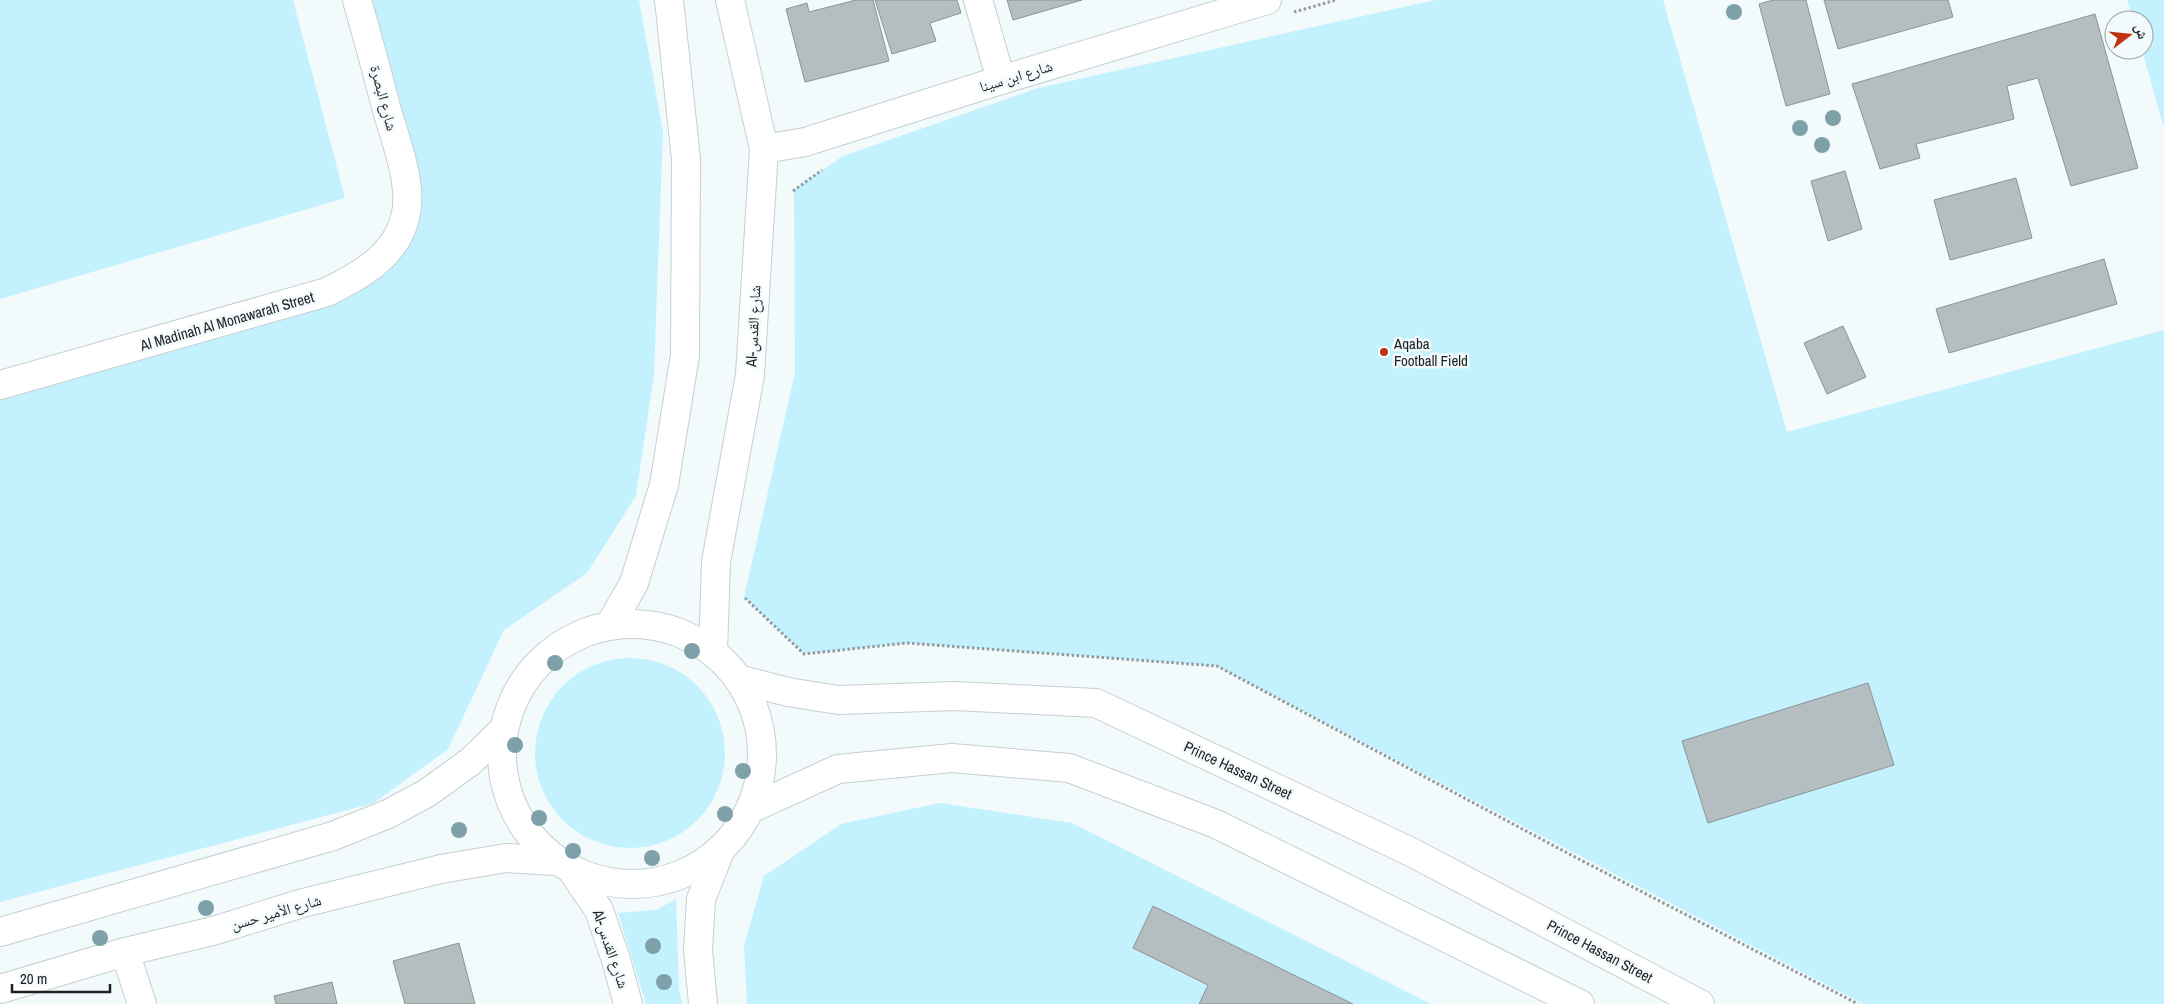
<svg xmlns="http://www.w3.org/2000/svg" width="2164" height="1004" viewBox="0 0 2164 1004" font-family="'Archivo Narrow','Noto Naskh Arabic',sans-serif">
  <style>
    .green { fill: #c3f2fe }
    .building { fill: #b4bdbf; stroke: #8c9395 }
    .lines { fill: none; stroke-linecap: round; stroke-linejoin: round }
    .street-casing { stroke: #c6cfd1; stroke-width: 30 }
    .secondary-casing { stroke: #c6cfd1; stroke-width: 30 }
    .primary-casing { stroke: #c6cfd1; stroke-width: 30 }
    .path { stroke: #94999b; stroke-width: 3; stroke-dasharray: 2.5 2.5; stroke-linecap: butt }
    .street { stroke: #fff; stroke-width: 28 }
    .secondary { stroke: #fff; stroke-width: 28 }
    .primary { stroke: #fff; stroke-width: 28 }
    .tree { fill: #7ea1a9 }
    .poi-dot { fill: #be3310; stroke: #f2fafc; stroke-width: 2 }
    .labels { text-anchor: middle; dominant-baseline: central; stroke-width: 5; stroke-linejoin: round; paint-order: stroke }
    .street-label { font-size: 15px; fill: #1d2021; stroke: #f2fafc }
    .poi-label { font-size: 15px; fill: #1d2021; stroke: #f2fafc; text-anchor: start }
  </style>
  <rect width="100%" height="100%" fill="#f2fafc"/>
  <g class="green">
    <polygon points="0,0 293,0 345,198 0,299"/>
    <polygon points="364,0 639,0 663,131 654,374 636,496 587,573 504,630 448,749 374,803 0,902 0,389 377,276 418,199"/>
    <polygon points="1435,0 1663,0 1787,432 2164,330 2164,1004 1863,1004 1217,666 907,643 804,654 744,597 795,373 794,190 843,156 1038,88"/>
    <polygon points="2127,0 2164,0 2164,128 2142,50 2144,50 2144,20 2133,20"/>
    <circle cx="630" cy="753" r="95"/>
    <polygon points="940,803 1072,823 1431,1004 747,1004 744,945 764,876 841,824"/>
    <polygon points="676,899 679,988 682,1004 646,1004 618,913 656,910"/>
  </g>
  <g class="building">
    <polygon points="856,0 873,0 889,61 805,82 786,9 807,3 809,12"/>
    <polygon points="875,0 957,0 961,13 930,23 936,41 892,54"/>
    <polygon points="1007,0 1082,0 1013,20"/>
    <polygon points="1773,0 1806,0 1830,94 1786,106 1759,4"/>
    <polygon points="1824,0 1948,0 1953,17 1838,49"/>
    <polygon points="2095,14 2138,168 2071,186 2038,78 2007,86 2014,119 1916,144 1920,158 1880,169 1852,84"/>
    <polygon points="1845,171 1862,229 1828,241 1811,181"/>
    <polygon points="2016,178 2032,238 1950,260 1934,200"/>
    <polygon points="2104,259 2117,304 1949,353 1936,309"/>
    <polygon points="1843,326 1866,377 1827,394 1804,343"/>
    <polygon points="1868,683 1894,765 1708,823 1682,741"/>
    <polygon points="1153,906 1353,1004 1199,1004 1208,985 1133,948"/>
    <polygon points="459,943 475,1004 405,1004 393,961"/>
    <polygon points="332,982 337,1004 276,1004 274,996"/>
  </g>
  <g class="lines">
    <g class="street-casing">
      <g id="street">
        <polyline points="978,0 1001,80"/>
        <polyline points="764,149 805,142 1001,80 1267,0"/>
        <polyline points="125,952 142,1004"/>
      </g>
    </g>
    <g class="secondary-casing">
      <path id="secondary" d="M0,385L327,292C359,276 395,257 405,218C414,185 395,140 386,107C377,71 367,36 357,0"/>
    </g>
    <g class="primary-casing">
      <g id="primary">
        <circle cx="632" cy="754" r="130"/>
        <polyline points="610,625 634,583 664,485 685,355 686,159 669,0"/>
        <polyline points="713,652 716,562 750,375 764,149 730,0"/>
        <polyline points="738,679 788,692 838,700 955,696 1096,703 1411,852 1700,1004"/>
        <polyline points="750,809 838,769 952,758 1069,768 1216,824 1580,1004"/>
        <polyline points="573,872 599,910 616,960 628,1004"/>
        <polyline points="0,932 333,836 388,814 427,793 470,762 504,729"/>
        <polyline points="0,989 125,952 213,931 303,903 441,869 506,858 556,861"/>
        <polyline points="703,1004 698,950 701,899 720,851"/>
      </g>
    </g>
    <g class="path">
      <polyline points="1294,12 1336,0"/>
      <polyline points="793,191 822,170"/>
      <polyline points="745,598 804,654 907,643 1217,666 1573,856 1858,1004"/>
    </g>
    <use href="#street" class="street"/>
    <use href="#secondary" class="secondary"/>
    <use href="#primary" class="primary"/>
  </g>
  <g class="tree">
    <circle cx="1734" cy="12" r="8"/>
    <circle cx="1833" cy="118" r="8"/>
    <circle cx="1800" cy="128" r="8"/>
    <circle cx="1822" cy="145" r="8"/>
    <circle cx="692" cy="651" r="8"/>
    <circle cx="555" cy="663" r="8"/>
    <circle cx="515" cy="745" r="8"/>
    <circle cx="743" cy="771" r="8"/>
    <circle cx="725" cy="814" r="8"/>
    <circle cx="539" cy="818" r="8"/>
    <circle cx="459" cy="830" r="8"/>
    <circle cx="573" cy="851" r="8"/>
    <circle cx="652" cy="858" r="8"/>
    <circle cx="206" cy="908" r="8"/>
    <circle cx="100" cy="938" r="8"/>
    <circle cx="653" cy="946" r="8"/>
    <circle cx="664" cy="982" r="8"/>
  </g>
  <circle class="poi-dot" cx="1384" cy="352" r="5"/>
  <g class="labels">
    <g class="street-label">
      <text transform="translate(1016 76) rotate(-17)">شارع ابن سينا</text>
      <text transform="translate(384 98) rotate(75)">شارع البصرة</text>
      <text transform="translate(227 321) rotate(-16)">Al Madinah Al Monawarah Street</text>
      <text transform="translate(753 326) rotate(-87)">Al-شارع القدس</text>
      <text transform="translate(1238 770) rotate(25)">Prince Hassan Street</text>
      <text transform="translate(276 912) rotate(-16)">شارع الأمير حسن</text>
      <text transform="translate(611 949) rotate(71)">Al-شارع القدس</text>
      <text transform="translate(1600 951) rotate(28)">Prince Hassan Street</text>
    </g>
    <g class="poi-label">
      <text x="1394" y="343">Aqaba<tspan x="1394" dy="17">Football Field</tspan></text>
    </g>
  </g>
  <g transform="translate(2129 35) rotate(74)"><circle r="24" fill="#f2fafc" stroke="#9da3a4"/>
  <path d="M0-4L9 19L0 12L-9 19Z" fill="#be3310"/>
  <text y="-8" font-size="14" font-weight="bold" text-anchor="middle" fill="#1d2021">ش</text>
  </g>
  <path d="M12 984v8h98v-8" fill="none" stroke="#1d2021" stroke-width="2.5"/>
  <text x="20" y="984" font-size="15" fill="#1d2021" stroke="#f2fafc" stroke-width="4" paint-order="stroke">20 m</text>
</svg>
